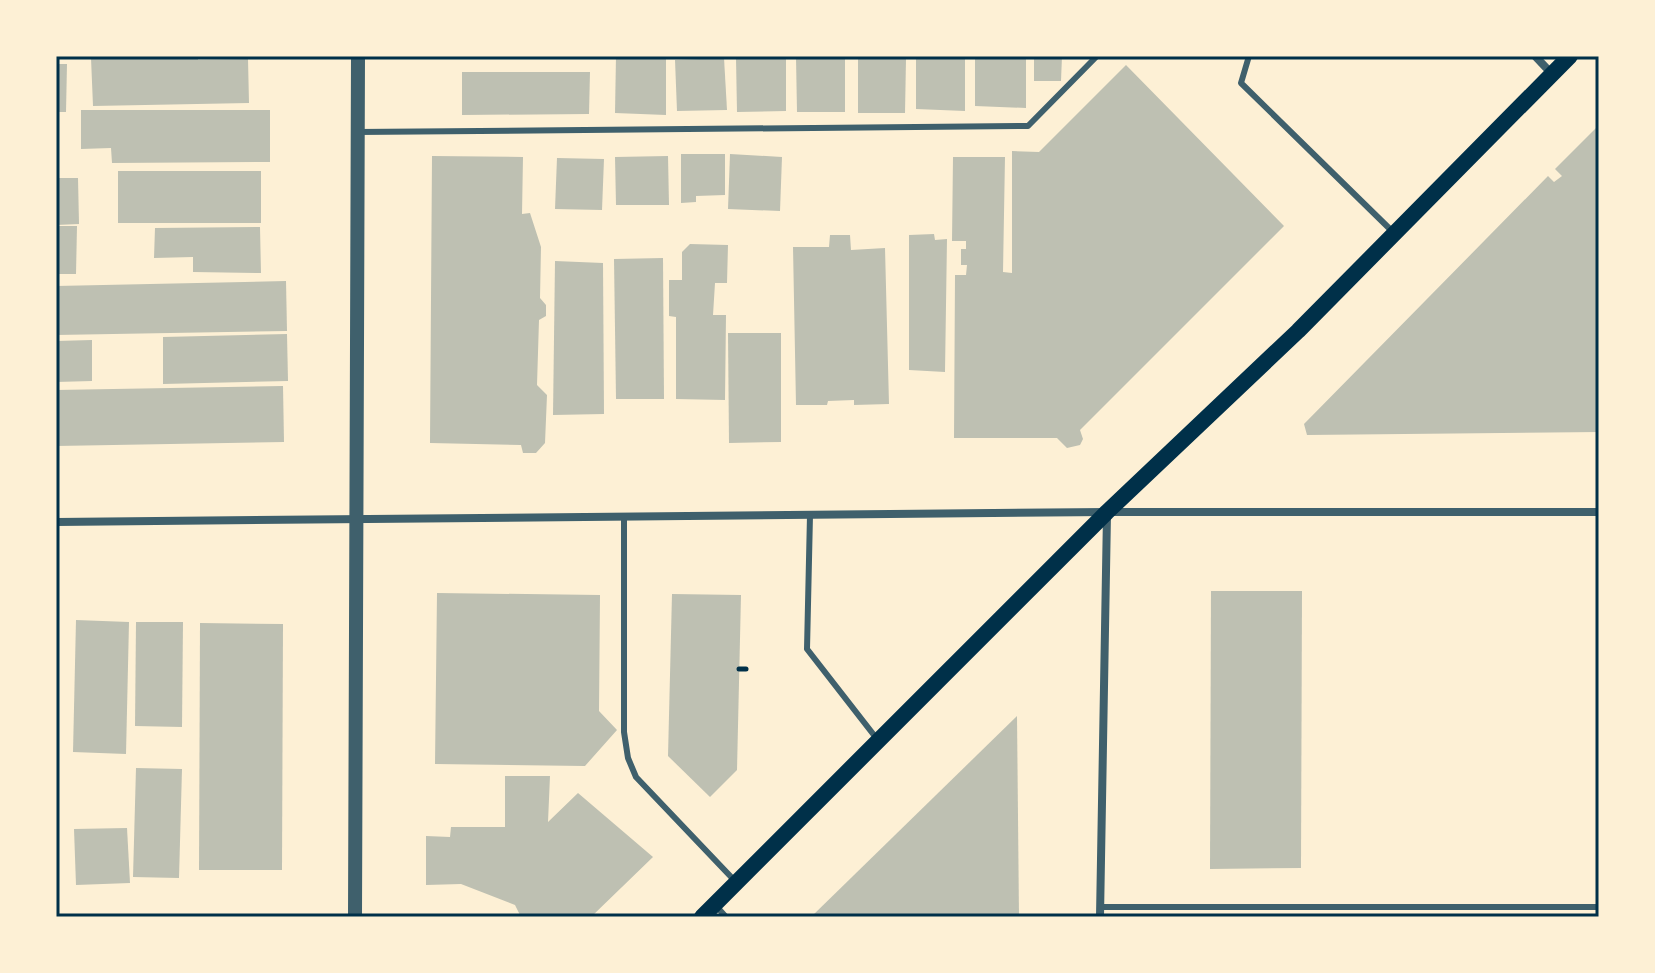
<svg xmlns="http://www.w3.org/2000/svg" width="1655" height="973" viewBox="0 0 1655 973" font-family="'Times New Roman',serif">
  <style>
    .building { fill: #bec0b2 }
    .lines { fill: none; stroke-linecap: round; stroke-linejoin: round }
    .path { stroke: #003049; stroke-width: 5 }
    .service { stroke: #3f606c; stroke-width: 6 }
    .minor { stroke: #3f606c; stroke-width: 8 }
    .tertiary { stroke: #3f606c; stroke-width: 14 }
    .secondary { stroke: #003049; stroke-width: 16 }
    .neatline { fill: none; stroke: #003049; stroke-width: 3 }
  </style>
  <rect width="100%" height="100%" fill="#fdf0d5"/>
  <g class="building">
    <polygon points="198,56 198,60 248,59 249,103 93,106 91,58"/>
    <polygon points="616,56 666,56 666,115 615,113"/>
    <polygon points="975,56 1026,56 1026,108 975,106"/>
    <polygon points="1034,56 1062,56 1061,81 1034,81"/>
    <polygon points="796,57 845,57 845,112 797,112"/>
    <polygon points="724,58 727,110 677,111 675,60"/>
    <polygon points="736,58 786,58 786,111 737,112"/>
    <polygon points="916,58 965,58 965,111 916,109"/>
    <polygon points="858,59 906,59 905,113 858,113"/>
    <polygon points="56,64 67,64 66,112 56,112"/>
    <polygon points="1126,65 1284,226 1080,430 1083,439 1080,445 1067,448 1057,438 954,438 955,275 966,275 967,265 961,265 961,249 966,249 966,241 952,241 953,157 1005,157 1003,272 1012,273 1012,151 1039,152"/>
    <polygon points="462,72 590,72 589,114 462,115"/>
    <polygon points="81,110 270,110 270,162 112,163 111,148 81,149"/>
    <polygon points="1599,125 1599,432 1307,435 1304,424 1548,176 1554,182 1562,176 1555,169"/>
    <polygon points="681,154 725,154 725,195 696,196 696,202 681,203"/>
    <polygon points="730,154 782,157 780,211 728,209"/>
    <polygon points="432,156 523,157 522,214 530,213 541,247 540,298 546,305 546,316 539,320 537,385 547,395 545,443 536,453 523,453 521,445 430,443"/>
    <polygon points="668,156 669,205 616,205 615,157"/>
    <polygon points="557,158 604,159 602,210 555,209"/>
    <rect x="118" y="171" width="143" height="52"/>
    <polygon points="56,178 78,178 79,224 56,225"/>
    <polygon points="56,226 77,226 76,274 56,274"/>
    <polygon points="260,227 261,273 193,272 193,257 154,258 155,228"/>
    <polygon points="934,234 935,240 947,239 945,372 909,370 909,235"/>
    <polygon points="830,235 850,235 851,250 885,248 889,404 854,405 854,400 828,401 827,405 796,405 793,247 829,247"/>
    <polygon points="690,244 728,245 727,283 715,283 713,315 726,315 725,400 676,399 676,317 669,316 669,280 682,280 682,252"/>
    <polygon points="663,258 664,399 616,399 614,259"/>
    <polygon points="555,261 603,263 604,414 553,415"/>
    <polygon points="286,281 287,331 56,335 56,286"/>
    <polygon points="728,333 781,333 781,442 729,443"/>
    <polygon points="287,334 288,381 163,384 163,337"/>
    <polygon points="92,340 92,381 56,382 56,341"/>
    <polygon points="283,386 284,442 56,446 56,390"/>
    <polygon points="1211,591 1302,591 1301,868 1210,869"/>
    <polygon points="437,593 600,595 599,711 617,730 585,766 435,764"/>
    <polygon points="672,594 741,595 737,770 710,797 668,756"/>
    <polygon points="76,620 129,622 126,754 73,752"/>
    <polygon points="136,622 183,622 182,727 135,726"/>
    <polygon points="200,623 283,624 282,870 199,870"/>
    <polygon points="1017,716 1019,917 811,917"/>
    <polygon points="136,768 182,769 179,878 133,877"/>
    <polygon points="505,776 550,776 548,822 578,793 653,857 591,917 521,917 515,905 461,884 426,885 426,836 450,837 451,827 505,827"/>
    <polygon points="127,828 130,883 76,885 74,829"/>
  </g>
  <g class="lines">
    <polyline class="path" points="739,669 746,669"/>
    <g class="service">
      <polyline points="1249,56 1241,83 1394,233"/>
      <polyline points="357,132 1028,126 1097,56"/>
      <polyline points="810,515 807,649 877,739"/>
      <polyline points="624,516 624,732 628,758 636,777 734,880"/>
      <polyline points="717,907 726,917"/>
      <polyline points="1100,907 1599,907"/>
    </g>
    <g class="minor">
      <polyline points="1535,56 1552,74"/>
      <polyline points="56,522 1107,512 1599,512"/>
      <polyline points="1100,917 1107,514"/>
    </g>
    <polyline class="tertiary" points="355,917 358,56"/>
    <polyline class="secondary" points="702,917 1107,512 1298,331 1570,56"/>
  </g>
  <rect width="1655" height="973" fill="none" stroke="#fdf0d5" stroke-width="116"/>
  <rect x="58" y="58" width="1539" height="857" class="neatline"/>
</svg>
